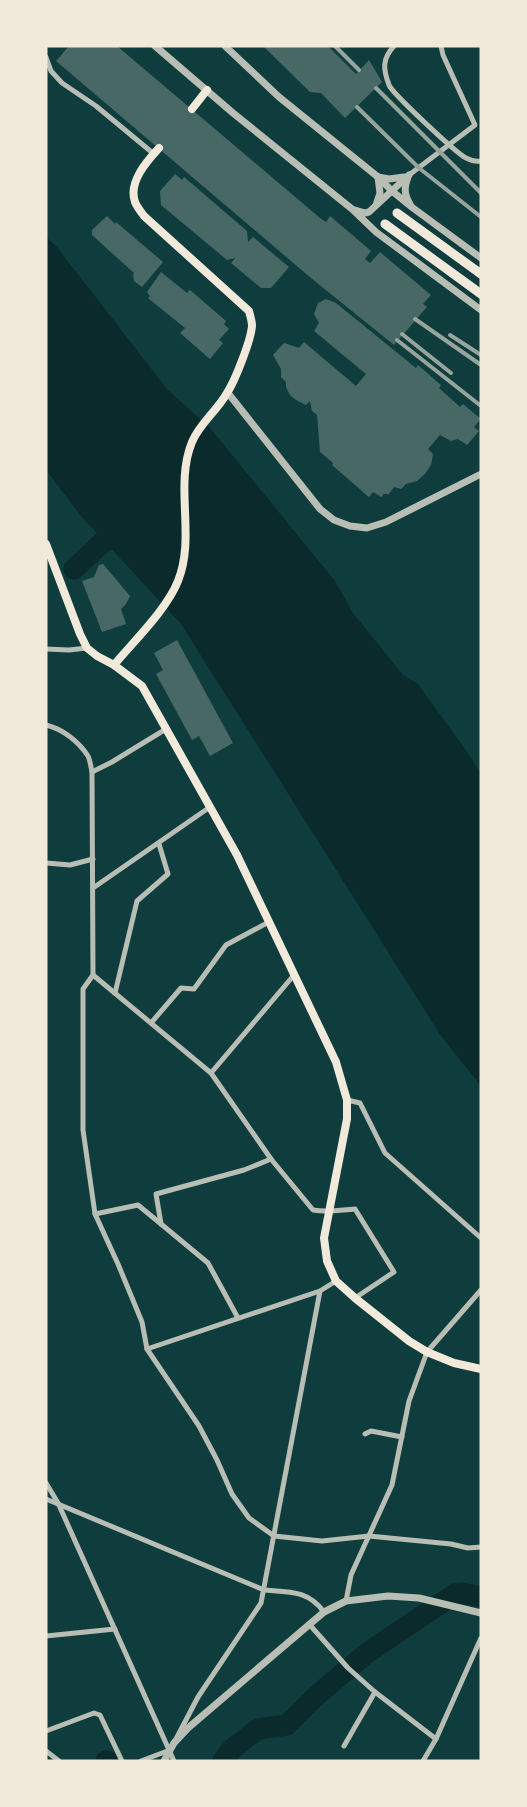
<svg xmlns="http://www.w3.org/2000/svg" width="527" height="1807" viewBox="0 0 527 1807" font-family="Barlow,sans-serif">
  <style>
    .water { fill: #0a2a2b }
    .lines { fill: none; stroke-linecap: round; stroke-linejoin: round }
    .river { stroke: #0a2a2b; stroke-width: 21 }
    .building { fill: #486865 }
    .minor { stroke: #b8beb3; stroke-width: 5 }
    .tertiary { stroke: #b8beb3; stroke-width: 7 }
    .secondary { stroke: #f1e9da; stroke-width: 8 }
    .trunk { stroke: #f1e9da; stroke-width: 9 }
    .rail { stroke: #97a49c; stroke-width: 4 }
  </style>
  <rect width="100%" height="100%" fill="#0f3d3e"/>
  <polygon class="water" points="46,237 56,246 167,389 211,429 335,581 353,613 403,675 418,684 468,753 481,774 481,1086 441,1036 181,624 81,516 46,470"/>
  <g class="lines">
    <g class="river">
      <polyline points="74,569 105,540 132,537"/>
      <polyline points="106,1761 107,1761"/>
      <polyline points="223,1761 232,1749 258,1729 287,1725 316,1696 367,1653 455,1594 462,1593 481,1597"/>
    </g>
  </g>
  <g class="building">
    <polygon points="69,46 117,46 320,218 326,222 330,216 371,251 365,259 370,263 380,252 431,295 423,304 427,307 394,345 311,278 56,61"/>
    <polygon points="263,46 328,46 356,74 369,60 382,82 345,118 321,93 310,92"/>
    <polygon points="175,174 182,180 184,177 247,231 248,242 253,237 289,267 271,288 261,288 231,263 235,258 227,260 161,205 160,191"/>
    <polygon points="107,216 115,224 116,222 163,262 142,287 134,281 133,275 134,273 92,235 92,230"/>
    <polygon points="161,272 187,293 190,290 226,321 224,324 229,329 219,340 223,343 210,359 180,333 185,328 148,298 150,296 147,292"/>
    <polygon points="326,299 336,303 416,368 418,365 441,385 439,388 460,407 463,404 481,419 474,427 479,431 467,445 458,439 451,441 440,435 428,449 433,454 431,465 425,474 417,481 406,484 401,489 394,487 389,494 384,494 381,497 373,492 369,497 332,465 333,463 320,452 317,415 312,411 310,401 306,405 296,400 290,395 286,387 286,382 281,377 281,369 273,355 284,343 299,348 304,342 356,386 366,374 314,331 319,323 314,314 318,303"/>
    <polygon points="103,564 130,596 126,604 121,609 126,624 102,632 82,581 94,577 99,565"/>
    <polygon points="177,640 233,743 210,756 199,736 192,740 156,674 163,670 154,653"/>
  </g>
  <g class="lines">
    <g class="minor">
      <path d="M394,46C382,59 383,69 389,85C392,93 456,153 466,158C470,160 476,162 481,161"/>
      <polyline points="46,57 51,71 62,83 96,106 154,154"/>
      <polyline points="409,175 475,125 443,55 441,46"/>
      <polyline points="46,649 69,650 87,648"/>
      <path d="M46,725C63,729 79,742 88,756C90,760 91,767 92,772L93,975L83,989V1130L95,1214L118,1264L142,1322L147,1349L199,1426L217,1460L232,1494L249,1518L274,1536L322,1541L369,1536L451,1544L468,1548L481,1547"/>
      <polyline points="92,772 112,762 166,729"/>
      <polyline points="46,863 70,865 93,859"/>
      <polyline points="93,888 210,807"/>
      <path d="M93,975L211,1073L271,1159L313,1210C328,1213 340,1210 355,1209L394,1272L355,1298"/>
      <polyline points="115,993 137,901 168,874 159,844"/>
      <polyline points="151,1023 181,988 194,989 226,945 269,922"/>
      <polyline points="211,1073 294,975"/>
      <polyline points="347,1100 360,1103 385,1153 481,1238"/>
      <polyline points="95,1214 138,1205 161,1224 156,1194 244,1170 271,1159"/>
      <polyline points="161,1224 208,1263 238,1318"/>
      <polyline points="147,1349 320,1291"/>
      <polyline points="365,1434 371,1431 402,1437"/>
      <polyline points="46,1483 58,1503 174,1761"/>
      <path d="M46,1499L264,1590C289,1592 308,1590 324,1612"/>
      <polyline points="346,1601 351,1575 392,1485 409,1401 427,1352 481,1290"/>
      <polyline points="309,1624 348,1668 375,1692 436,1739"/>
      <polyline points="46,1636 115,1629"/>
      <polyline points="46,1731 94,1713 100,1715 122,1761"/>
      <polyline points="176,1739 198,1697 261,1603 320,1291 336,1281"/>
      <polyline points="344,1746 375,1692"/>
      <polyline points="46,1751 59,1761"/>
      <polyline points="141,1761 170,1750"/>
      <polyline points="423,1761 436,1739 481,1638"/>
    </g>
    <g class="tertiary">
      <polyline points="155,46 233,113 352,209 376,232 481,310"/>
      <polyline points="225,46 279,97 378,177 392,191 413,208 481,258"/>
      <polyline points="378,177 389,179 404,177"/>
      <path d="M408,177C404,188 404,194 410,204"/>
      <polyline points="376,205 380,193 378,177"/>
      <polyline points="355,210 365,213 369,212 409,175"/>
      <polyline points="228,393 320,509 334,520 350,526 367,528 386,522 481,474"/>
      <polyline points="164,1761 174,1743 188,1728 324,1612 346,1601 388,1596 419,1598 481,1613"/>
    </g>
    <g class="secondary">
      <polyline points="192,109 207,90"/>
      <polyline points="46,544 80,634 87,648 97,656 114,665 142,686 237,855 336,1062 347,1100 347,1119 324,1238 327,1261 336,1281 355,1298 409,1341 427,1352 454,1363 481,1369"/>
      <path d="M114,665C134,641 167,609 178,581C196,536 174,486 192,442C200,423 217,411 227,393C235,381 251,340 252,326C252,321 250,315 249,311L144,216C141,212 137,207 135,202C128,182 147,161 159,148"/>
    </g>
    <g class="trunk">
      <polyline points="397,213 481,274"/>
      <polyline points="385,224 481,294"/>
    </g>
    <g class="rail">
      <polyline points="335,46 359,70"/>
      <polyline points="376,88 481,193"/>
      <polyline points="357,107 419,168 481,217"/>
      <polyline points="415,319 481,365"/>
      <polyline points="402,334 451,373"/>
      <polyline points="450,335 481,355"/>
      <polyline points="397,340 481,406"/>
    </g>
  </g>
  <rect width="527" height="1807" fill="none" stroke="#f1e9da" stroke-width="95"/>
</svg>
